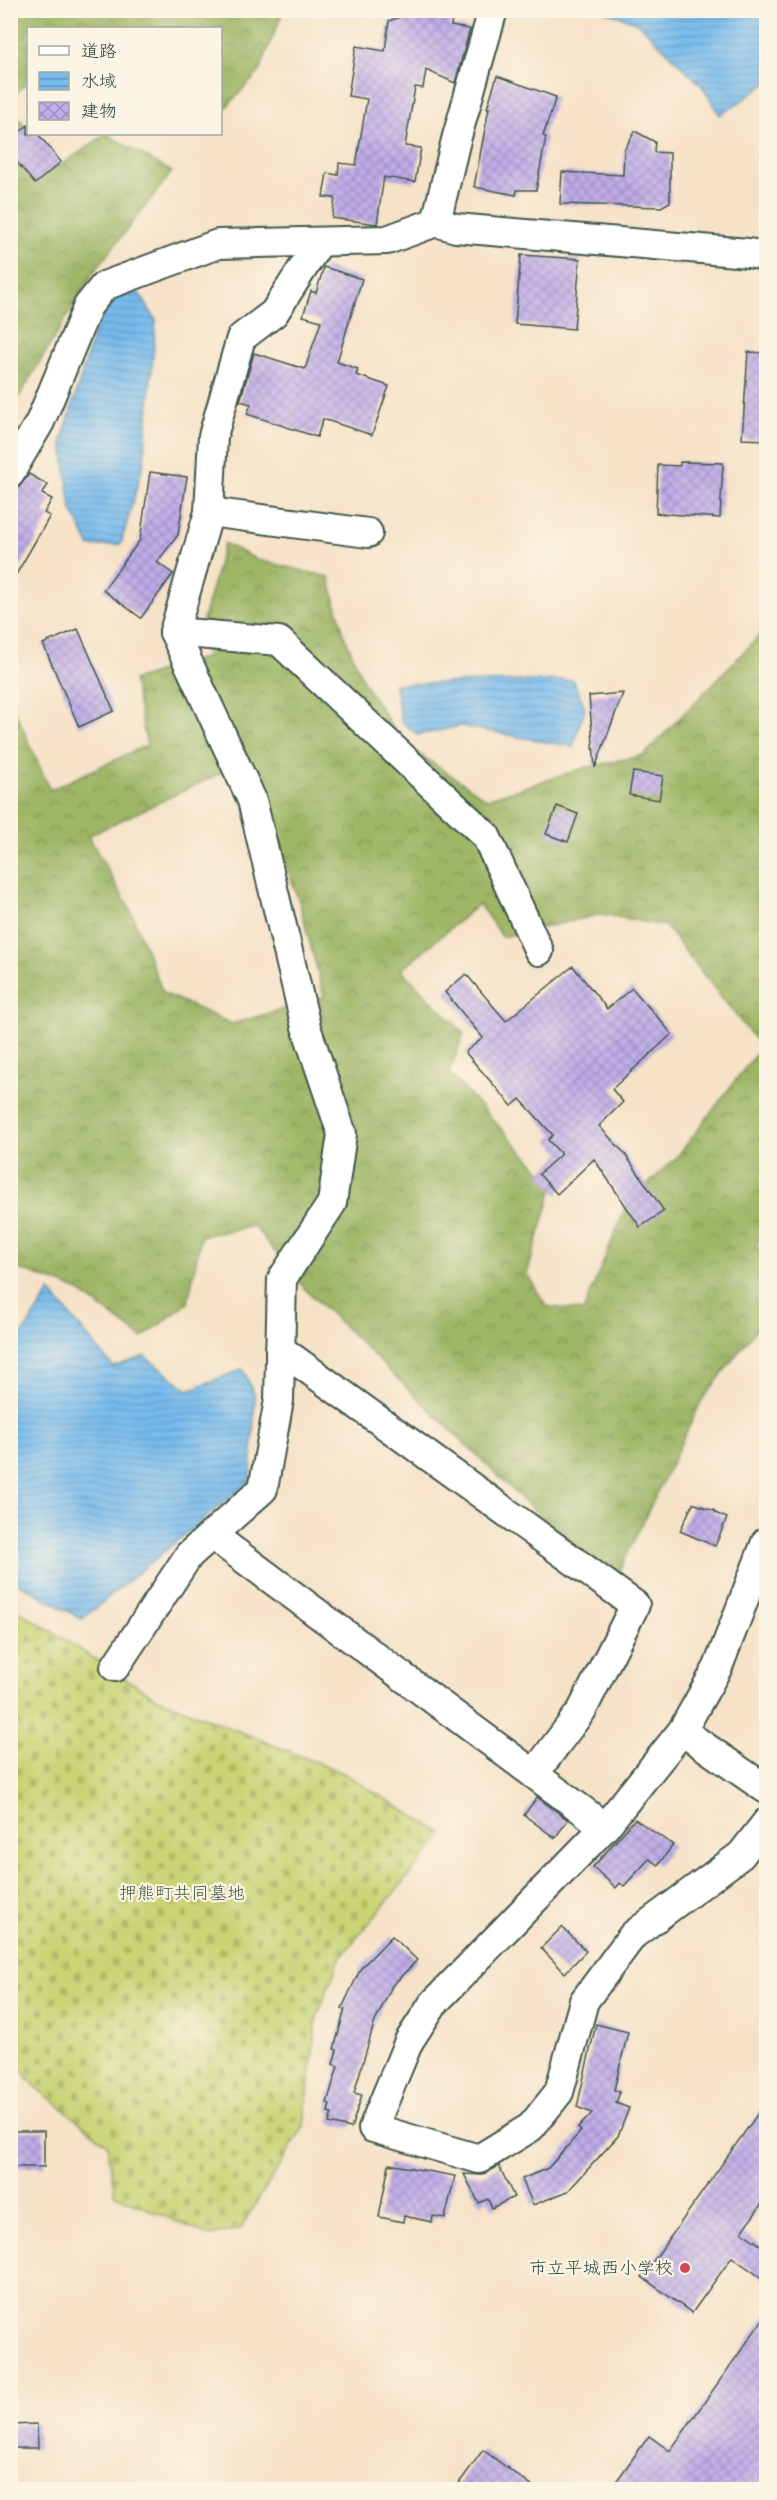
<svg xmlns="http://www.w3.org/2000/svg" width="777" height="2500" viewBox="0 0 777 2500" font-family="Pangolin,'Klee One',sans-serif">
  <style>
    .forest { fill: url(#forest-crowns); stroke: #5e7a4d; stroke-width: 1.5; fill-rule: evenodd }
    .cemetery { fill: url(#cemetery-stones); stroke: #748854; stroke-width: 1.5 }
    .water { fill: url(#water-rules); stroke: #4b7c90; stroke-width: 1.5 }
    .building { fill: url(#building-cross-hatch) }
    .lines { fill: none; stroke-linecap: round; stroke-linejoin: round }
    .street-casing { stroke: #3f564a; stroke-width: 32 }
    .street { stroke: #fff; stroke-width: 28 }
    .poi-dot { fill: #d1495b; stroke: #fcf5e5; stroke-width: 2 }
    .labels { text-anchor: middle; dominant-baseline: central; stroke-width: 4.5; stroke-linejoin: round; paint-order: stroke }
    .park-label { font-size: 18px; fill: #415b41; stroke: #fcf5e5 }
    .poi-label { font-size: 18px; fill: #1f3d34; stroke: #fcf5e5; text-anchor: end }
  </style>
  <defs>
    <pattern id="forest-crowns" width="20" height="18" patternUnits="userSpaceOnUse" patternTransform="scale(1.5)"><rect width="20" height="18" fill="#9eb666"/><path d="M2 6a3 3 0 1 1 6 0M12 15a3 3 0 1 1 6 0" fill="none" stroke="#809555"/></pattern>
    <pattern id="cemetery-stones" width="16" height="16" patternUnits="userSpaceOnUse" patternTransform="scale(1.5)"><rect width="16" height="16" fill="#c8d475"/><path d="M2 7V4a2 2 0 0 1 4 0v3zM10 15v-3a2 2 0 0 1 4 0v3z" fill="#abb766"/></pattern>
    <pattern id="water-rules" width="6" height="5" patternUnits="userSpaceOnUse" patternTransform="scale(1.5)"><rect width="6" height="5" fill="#77bbed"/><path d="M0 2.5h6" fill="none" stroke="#6199c1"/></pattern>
    <pattern id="building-cross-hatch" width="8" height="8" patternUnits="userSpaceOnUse" patternTransform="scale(1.5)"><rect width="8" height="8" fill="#c0ade9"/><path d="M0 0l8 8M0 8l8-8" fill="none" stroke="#9b8ebe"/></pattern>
  </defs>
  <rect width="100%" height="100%" fill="#fcf5e5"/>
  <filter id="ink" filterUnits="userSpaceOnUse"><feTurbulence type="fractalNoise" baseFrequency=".0167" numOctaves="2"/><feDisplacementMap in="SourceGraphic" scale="12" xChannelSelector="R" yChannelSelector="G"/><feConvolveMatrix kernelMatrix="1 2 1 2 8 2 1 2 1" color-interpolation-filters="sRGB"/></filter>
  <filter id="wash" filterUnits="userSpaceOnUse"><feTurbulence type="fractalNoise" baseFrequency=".008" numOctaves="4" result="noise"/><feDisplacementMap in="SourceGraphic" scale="24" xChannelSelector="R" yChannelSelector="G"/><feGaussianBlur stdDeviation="1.35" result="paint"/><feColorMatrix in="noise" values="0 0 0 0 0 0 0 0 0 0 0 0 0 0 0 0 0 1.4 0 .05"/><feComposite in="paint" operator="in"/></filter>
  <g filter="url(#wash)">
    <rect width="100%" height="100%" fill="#f6e2c7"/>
    <g class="forest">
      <polygon points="11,10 283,10 283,11 259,72 221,113 220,28 28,28 28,82 11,98"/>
      <polygon points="10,107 28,130 28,134 31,134 58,167 106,134 172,172 93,273 11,410"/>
      <path d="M766,518V1233L756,1244L766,1264V1316L702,1400L612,1586L305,1289L254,1226L201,1236L188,1303L142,1338L77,1290L11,1266L10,700L50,790L147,745L133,680L207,657L200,631L224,543L258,560L329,577L344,635L364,683L403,743L487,799L588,767L644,755L761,634ZM248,760L299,901L324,997L232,1024L163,993L130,909L88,836ZM479,904L502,937L602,914L665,926L761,1047L677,1157L627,1204L583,1311L546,1306L527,1274L554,1185L449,1073L464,1033L401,970Z"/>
    </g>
    <polygon class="cemetery" points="11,1606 156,1698 343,1773 443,1834 340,1958 317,2016 304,2126 240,2229 210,2236 115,2195 107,2144 38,2089 11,2060"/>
    <g class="water">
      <polygon points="605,11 766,11 766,84 720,115 702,86 638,23"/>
      <polygon points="139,293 156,320 144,462 121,544 90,547 71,508 62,440 95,329 114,295"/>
      <polygon points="573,680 585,708 573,747 461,726 418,735 401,721 395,684"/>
      <polygon points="50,1291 113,1367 145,1356 188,1390 243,1369 255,1396 251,1480 82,1619 11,1579 10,1354"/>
    </g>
    <g id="blocks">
      <g class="building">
        <polygon points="408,10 453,10 451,26 470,29 455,83 426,70 423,88 415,87 405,146 421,148 415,182 384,177 377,224 332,218 335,198 323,197 327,173 338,175 339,163 356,165 367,99 348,96 356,46 385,51 389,21 408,14"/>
        <polygon points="497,76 556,97 543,136 546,137 536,190 517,190 516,195 474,187 489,108 487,108"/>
        <polygon points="28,125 28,134 38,134 61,162 35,184 10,154 10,140"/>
        <polygon points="635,131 655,142 654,152 670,153 670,202 661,207 560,204 562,172 623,175 624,150"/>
        <polygon points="521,255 580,259 574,329 515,324"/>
        <polygon points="324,267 362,279 337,362 358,369 356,375 389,386 372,435 323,419 317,437 247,414 251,404 240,401 254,353 305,369 321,321 303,316 311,291 316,293"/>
        <polygon points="748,352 766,353 766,440 742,439"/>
        <polygon points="680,462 723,463 720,518 656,513 658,465 680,466"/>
        <polygon points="150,472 187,477 178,535 157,562 173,574 141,618 103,590 140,540"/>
        <polygon points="29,474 48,485 42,494 52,499 44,513 50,516 10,585 10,499"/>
        <polygon points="78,629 114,711 79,727 43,644"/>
        <polygon points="623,693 595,768 589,696"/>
        <polygon points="633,772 663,776 659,800 629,795"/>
        <polygon points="557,806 578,814 568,842 546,834"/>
        <polygon points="573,966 607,1009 632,988 672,1034 612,1089 623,1102 599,1126 625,1154 664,1211 640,1227 594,1159 557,1194 539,1174 561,1154 548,1140 553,1135 520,1099 512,1106 465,1052 483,1038 445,992 466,974 506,1021"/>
        <polygon points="693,1503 715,1511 715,1513 727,1518 715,1546 680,1531"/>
        <polygon points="537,1797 568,1820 555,1838 524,1815"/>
        <polygon points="635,1819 673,1845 658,1865 649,1859 624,1886 620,1883 616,1888 593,1867"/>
        <polygon points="562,1927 586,1951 565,1973 541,1948"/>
        <polygon points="392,1936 417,1960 392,1986 374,2024 354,2093 362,2095 351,2128 329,2123 332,2113 328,2112 330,2104 327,2103 338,2066 333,2064 337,2050 334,2049 345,2009 342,2008 361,1968"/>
        <polygon points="596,2024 628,2032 614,2090 620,2092 616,2103 629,2108 618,2136 568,2191 533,2205 522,2179 548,2168 581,2131 578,2128 592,2113 577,2107"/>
        <polygon points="766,2102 766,2198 742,2232 766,2249 766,2281 732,2257 692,2313 642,2277"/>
        <rect x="10" y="2131" width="34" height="36"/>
        <polygon points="389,2164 455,2176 445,2218 433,2216 432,2222 404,2216 403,2222 379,2217"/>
        <polygon points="499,2166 514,2197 492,2208 488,2199 479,2203 464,2174 482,2175"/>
        <polygon points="766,2315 766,2476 757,2490 610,2490 649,2436 670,2451"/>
        <polygon points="37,2424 38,2448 10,2448 10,2425"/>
        <polygon points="483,2450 537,2490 454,2490"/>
      </g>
    </g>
  </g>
  <g filter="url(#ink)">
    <use href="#blocks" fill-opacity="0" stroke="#3f564a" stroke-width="1.5"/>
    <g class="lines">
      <g class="street-casing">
        <g id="street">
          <polyline points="436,222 456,140 493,10"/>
          <polyline points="10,473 40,422 88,306 104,286 218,244 387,240 436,222 456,228 748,253 766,256"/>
          <polyline points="209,512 368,533"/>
          <polyline points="174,632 279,641 486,836 539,951"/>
          <polyline points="280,1349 635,1605 582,1710 534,1774"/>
          <polyline points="212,1535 605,1827"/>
          <polyline points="766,1542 718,1667 682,1731 605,1827 433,2004 409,2041 373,2128 479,2159 531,2127 559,2092 584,2001 633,1935 741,1855 766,1823"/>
          <polyline points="115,1667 189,1555 263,1489 279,1400 282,1279 332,1203 342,1134 306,1027 252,800 174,632 209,512 213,436 241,338 274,313 319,243"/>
          <polyline points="682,1731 766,1789"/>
        </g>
      </g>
      <use href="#street" class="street"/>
    </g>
  </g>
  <circle class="poi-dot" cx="685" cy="2268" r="6"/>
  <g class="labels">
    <g class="park-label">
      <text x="182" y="1893">押熊町共同墓地</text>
    </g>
    <g class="poi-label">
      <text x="673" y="2268">市立平城西小学校</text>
    </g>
  </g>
  <rect width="777" height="2500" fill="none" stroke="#fcf5e5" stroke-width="36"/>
  <rect x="27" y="27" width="195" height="108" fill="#fcf5e5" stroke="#a4ab9e" stroke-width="1.5"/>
  <rect x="39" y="46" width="30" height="9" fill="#ffffff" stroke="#a4ab9e" stroke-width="1.5"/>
  <text x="81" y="57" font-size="18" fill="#1f3d34">道路</text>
  <rect x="39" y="72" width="30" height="18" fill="url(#water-rules)" stroke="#a4ab9e" stroke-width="1.5"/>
  <text x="81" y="87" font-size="18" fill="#1f3d34">水域</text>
  <rect x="39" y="102" width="30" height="18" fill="url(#building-cross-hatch)" stroke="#a4ab9e" stroke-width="1.5"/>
  <text x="81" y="117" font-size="18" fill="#1f3d34">建物</text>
</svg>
